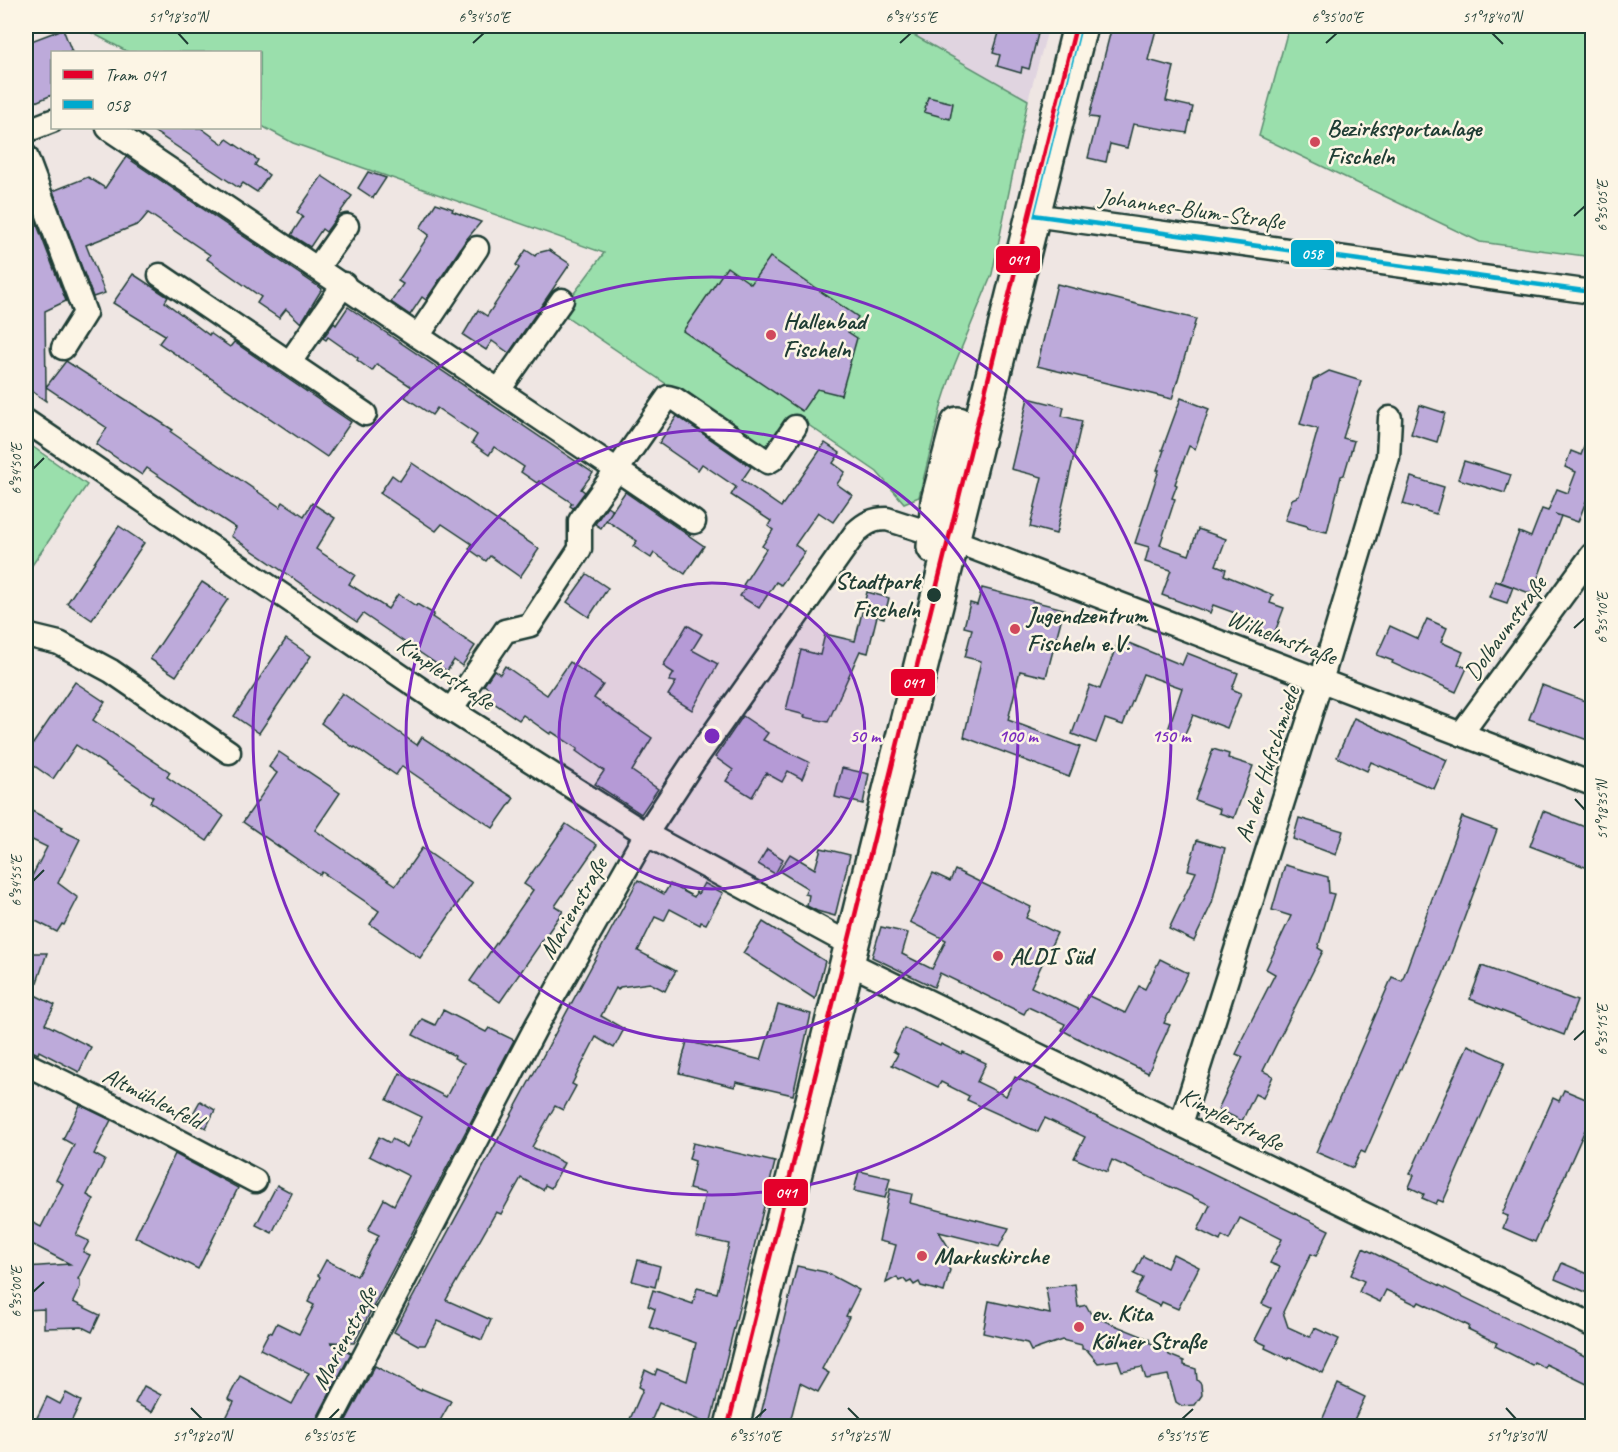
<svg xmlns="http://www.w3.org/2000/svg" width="1618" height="1452" viewBox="0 0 1618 1452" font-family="Caveat,sans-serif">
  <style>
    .built { fill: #e0d4e0 }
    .green { fill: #9adfac; stroke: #5c8e70; stroke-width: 1.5 }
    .building { fill: #bdaada; stroke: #1f3d34; stroke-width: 1.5 }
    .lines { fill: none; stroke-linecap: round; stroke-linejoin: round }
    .minor-casing { stroke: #1f3d34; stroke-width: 27 }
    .secondary-casing { stroke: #1f3d34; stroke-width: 38 }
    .minor { stroke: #fcf5e5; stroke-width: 22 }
    .secondary { stroke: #fcf5e5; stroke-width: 33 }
    .bus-1-casing { stroke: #fcf5e5; stroke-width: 9 }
    .bus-1 { stroke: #00a9ce; stroke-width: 4.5 }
    .tram-1-casing { stroke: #fcf5e5; stroke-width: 9 }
    .tram-1 { stroke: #e4002b; stroke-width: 4.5 }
    .ticks { fill: none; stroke: #1f3d34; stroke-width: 2 }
    .ring { fill: none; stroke: #7b2cbf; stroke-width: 3 }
    .poi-dot { fill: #d1495b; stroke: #fcf5e5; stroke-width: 2 }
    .stop-dot { fill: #1f3d34; stroke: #fcf5e5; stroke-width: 2 }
    .labels { text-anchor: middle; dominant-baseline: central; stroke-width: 5; stroke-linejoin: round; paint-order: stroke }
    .poi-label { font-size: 24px; font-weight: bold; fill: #1f3d34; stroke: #fcf5e5; text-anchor: start }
    .street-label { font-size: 24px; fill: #1f3d34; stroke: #fcf5e5 }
    .stop-label { font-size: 24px; font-weight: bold; fill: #1f3d34; stroke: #fcf5e5; text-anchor: end }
    .centre { fill: #7b2cbf; stroke: #fcf5e5; stroke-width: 3 }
    .ring-label { font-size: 18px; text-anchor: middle; font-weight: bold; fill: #7b2cbf; stroke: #fcf5e5; stroke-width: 5; stroke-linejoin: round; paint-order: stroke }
    .line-badge { stroke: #fcf5e5; stroke-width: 2 }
    .badge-label { font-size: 16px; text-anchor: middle; font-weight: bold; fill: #fff }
    .neatline { fill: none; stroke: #1f3d34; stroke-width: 2 }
    .ticks-label { font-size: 15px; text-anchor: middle; fill: #1f3d34 }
  </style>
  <rect width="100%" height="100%" fill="#efe6e3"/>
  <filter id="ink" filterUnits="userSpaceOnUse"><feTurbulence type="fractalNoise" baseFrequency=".0167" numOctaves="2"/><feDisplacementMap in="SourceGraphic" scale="12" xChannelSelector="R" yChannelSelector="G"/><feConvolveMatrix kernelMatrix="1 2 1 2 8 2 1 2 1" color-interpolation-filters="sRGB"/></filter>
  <g filter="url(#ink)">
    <polygon class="built" points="898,26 1049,26 1028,100"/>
    <g class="green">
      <polygon points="79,26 898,26 1028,100 992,274 954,366 942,403 919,497 904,503 877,472 798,418 767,452 560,312 604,253 293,143 260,125 260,52 128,52"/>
      <polygon points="1289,26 1592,26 1592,257 1480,242 1259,136"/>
      <polygon points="26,442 87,485 26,574"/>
    </g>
    <g class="building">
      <polygon points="1001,26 1040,26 1029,69 1022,67 1021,73 997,66 1000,55 993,53"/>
      <polygon points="1112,26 1157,26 1148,60 1174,67 1166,101 1193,107 1187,133 1133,124 1127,148 1110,144 1106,162 1088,158 1098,118 1089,117"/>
      <polygon points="63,29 72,52 52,52 52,95 26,106 26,43"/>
      <polygon points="928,97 953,103 950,119 924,112"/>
      <polygon points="149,128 201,128 223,144 227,139 258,160 255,165 269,175 257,192 243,183 239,188"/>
      <polygon points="126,157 322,289 301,323 286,309 279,318 257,303 261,297 207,259 210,255 148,213 139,224 86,245 105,293 93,297 53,191 88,177 105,188"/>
      <polygon points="368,172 386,178 373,198 358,188"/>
      <polygon points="322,176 352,196 326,232 322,229 310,247 291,235 303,217 297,212"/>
      <polygon points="28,201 66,301 45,311 46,387 66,361 173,430 171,432 280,507 283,502 304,516 312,503 335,518 316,549 355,575 349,584 388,609 398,594 416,606 417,604 434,614 432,617 475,646 462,666 454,660 447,671 363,614 357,622 231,536 236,528 195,501 147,468 142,475 96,444 107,428 46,387 46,401 26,387 26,202"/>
      <polygon points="436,203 453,209 452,211 481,222 466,240 426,300 422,297 410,315 391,302 403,284 398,281 429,235 420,228"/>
      <polygon points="526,250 535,256 537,253 549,250 570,264 509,353 492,341 486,350 463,335 478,310 487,316 519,268 516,265"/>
      <polygon points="770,257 858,317 848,332 857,338 841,395 817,389 802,411 683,331 727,267 751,284"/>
      <polygon points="133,274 168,297 165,302 209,335 210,333 230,347 234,342 351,422 327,457 159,343 165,335 113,303"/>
      <polygon points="1057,284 1196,319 1172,399 1037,366"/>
      <polygon points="348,307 593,473 581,489 585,492 573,508 570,506 572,503 539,481 537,483 521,472 524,467 494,447 489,455 472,443 477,435 437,408 432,415 405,397 412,387 377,364 372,371 357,360 358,358 328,337 326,340 323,338 334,323 336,325"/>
      <polygon points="1329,371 1361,381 1343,438 1354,441 1344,475 1341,476 1327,532 1308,528 1307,526 1285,520 1292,499 1299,496 1318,429 1300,424 1311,387 1313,380"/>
      <polygon points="1028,398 1064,407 1062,416 1082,421 1056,534 1030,527 1042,477 1011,469"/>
      <polygon points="1181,398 1209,409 1195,449 1189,446 1175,484 1177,485 1172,498 1175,499 1160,545 1189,555 1198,529 1226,539 1216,565 1226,569 1224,575 1273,595 1270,603 1284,608 1273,637 1250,628 1254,620 1213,605 1210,613 1162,595 1171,570 1145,562 1149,547 1135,543 1159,470 1157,470 1164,450 1162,450"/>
      <polygon points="1420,405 1445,413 1437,442 1411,434"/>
      <polygon points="677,416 751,467 742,480 781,507 825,443 840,453 833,463 845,472 837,484 852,495 833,522 818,512 795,545 805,552 781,585 776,582 759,608 740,596 746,587 743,585 766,549 762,546 773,530 768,526 771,521 731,495 736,487 702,464 698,470 659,443"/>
      <polygon points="1590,431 1593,431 1593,483 1578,522 1555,514 1561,516 1532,594 1500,582 1519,532 1531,537 1542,509 1548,511 1557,489 1568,493 1576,472 1565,467 1571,451 1581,455"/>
      <polygon points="1464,461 1511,475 1505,493 1458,479"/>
      <polygon points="412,463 539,549 520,577 490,556 486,561 469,549 472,544 442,524 436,531 380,493 392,475 400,481"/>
      <polygon points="1411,477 1444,487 1436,514 1403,504"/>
      <polygon points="625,492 704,546 685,574 654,553 651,558 633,546 637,541 606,520"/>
      <polygon points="607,506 613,510 601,528 595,524"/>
      <polygon points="119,526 144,543 92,620 67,603"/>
      <polygon points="587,574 608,588 589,617 567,602"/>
      <polygon points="1495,581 1513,587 1507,603 1489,597"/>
      <polygon points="202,582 228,599 176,676 150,659"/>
      <polygon points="982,588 1064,609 1046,677 1020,671 1008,720 1080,747 1069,777 964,737 981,661 965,657 972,629 964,627 970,603 977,605"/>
      <polygon points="867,592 889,598 884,618 877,616 868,653 860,651 828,722 804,717 805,715 786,710 801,650 820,655 825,634 855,641"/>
      <polygon points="1427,619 1447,628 1441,642 1463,652 1458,664 1467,668 1456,692 1392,663 1393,661 1377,655 1390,626 1418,639"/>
      <polygon points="687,625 702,634 692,650 718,664 692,710 668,695 676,682 669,681 674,673 663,666"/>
      <polygon points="286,639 311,656 259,733 234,716"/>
      <polygon points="1119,639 1182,665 1187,653 1238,673 1232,689 1241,693 1227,728 1193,715 1184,736 1168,730 1182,688 1143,674 1123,725 1105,719 1096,743 1072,734 1090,685 1100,689"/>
      <polygon points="570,662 603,685 594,698 652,738 632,771 658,789 641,814 595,784 604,771 576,751 578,749 552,732 550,734 523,715 519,720 485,697 490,689 484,685 494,670 500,674 505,666 547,695"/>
      <polygon points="75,682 105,702 93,720 170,772 167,777 224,816 207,841 150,802 153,797 76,745 53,779 26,760 26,754"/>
      <polygon points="1542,685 1593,704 1593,742 1529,719"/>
      <polygon points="342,693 417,745 422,737 514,798 493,828 402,766 396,775 355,747 354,748 321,723"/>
      <polygon points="743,716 768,733 763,740 809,762 802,779 788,771 782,782 766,773 752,797 726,781 733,770 715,757"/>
      <polygon points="1354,718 1447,760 1434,789 1371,762 1367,771 1337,757"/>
      <polygon points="1213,749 1229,754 1228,758 1253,766 1234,818 1219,813 1220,809 1195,800"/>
      <polygon points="279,752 340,793 315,830 396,885 422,848 472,883 420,958 370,924 379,911 322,872 320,875 243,822 277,773 269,767"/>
      <polygon points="842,768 869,774 863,804 835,797"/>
      <polygon points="26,808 63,827 61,830 80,839 58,883 78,898 64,925 62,924 57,932 26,916 26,878 31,878 47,847 26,837"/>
      <polygon points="1543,811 1593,830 1593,870 1530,846"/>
      <polygon points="1462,817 1497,830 1443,975 1365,1153 1361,1151 1353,1168 1316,1152 1392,977 1402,981"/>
      <polygon points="1299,818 1343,831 1336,855 1293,839"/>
      <polygon points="566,824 597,845 555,906 563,911 500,1002 470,981 533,890 524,884"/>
      <polygon points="1197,840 1225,848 1212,903 1194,941 1169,929 1196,872 1188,870"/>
      <polygon points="821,848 850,855 835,916 817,911 807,906 809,895 805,894 807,888 779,871 790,854 815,869"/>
      <polygon points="767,849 783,859 775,874 758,864"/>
      <polygon points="1285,865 1328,877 1329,893 1334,894 1318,948 1323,951 1263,1071 1273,1076 1263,1098 1255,1094 1242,1121 1218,1109 1243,1057 1236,1054 1242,1042 1241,1041 1275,974 1266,969 1291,916 1272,910"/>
      <polygon points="955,870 1031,907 1026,918 1057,933 1031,987 1080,1010 1087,995 1125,1013 1139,986 1145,989 1160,959 1188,973 1164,1023 1170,1025 1148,1073 1073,1036 1062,1030 1065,1024 1028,1007 1024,1014 940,973 934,987 872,957 881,927 908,933 902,954 932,969 946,940 910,922 933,873 950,881"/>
      <polygon points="638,880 664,894 670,884 694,897 696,892 698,894 704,883 723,893 706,924 701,922 700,925 670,909 664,921 655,917 638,951 676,971 671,979 665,991 650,983 620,987 618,990 616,988 601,1016 624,1029 614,1048 596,1037 572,1084 576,1086 563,1110 555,1106 532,1147 564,1163 551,1188 545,1185 543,1190 521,1178 501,1214 496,1212 446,1300 491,1320 482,1340 438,1321 425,1345 418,1345 394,1332"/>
      <polygon points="763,922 825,961 815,999 743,953"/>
      <polygon points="26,953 47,953 33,994 55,1005 45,1024 91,1047 79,1072 39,1051 38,1054 26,1048"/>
      <polygon points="1482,966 1577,1001 1564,1035 1470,999"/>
      <polygon points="778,1005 811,1014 793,1095 736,1082 735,1087 679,1073 687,1041 761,1060"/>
      <polygon points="443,1010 486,1032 489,1028 514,1040 354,1343 330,1342 351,1353 316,1420 315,1426 222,1426 234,1402 228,1399 240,1376 292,1404 309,1373 260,1349 269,1332 272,1333 277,1323 299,1334 314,1305 308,1302 320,1277 318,1275 326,1260 357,1276 379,1235 368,1230 384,1199 394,1205 409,1176 369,1156 379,1137 390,1143 392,1139 407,1147 422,1117 387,1100 400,1073 446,1097 464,1063 454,1058 455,1056 413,1035 422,1019 435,1025"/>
      <polygon points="904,1028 940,1046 941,1044 962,1054 963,1052 986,1063 977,1082 1006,1096 1015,1077 1329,1230 1316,1256 1311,1254 1283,1312 1288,1327 1310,1337 1315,1328 1339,1339 1323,1373 1290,1357 1288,1359 1265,1348 1266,1345 1255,1340 1271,1308 1262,1304 1280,1267 1270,1263 1282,1239 1240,1218 1229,1240 1222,1236 1220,1241 1198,1230 1210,1205 1112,1160 1107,1172 1074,1158 1085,1137 1045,1118 1038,1132 967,1100 969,1096 941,1082 938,1087 892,1065 898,1054 893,1051"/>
      <polygon points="1468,1045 1505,1062 1443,1202 1438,1200 1436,1204 1422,1198 1424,1194 1409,1187 1414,1175 1410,1174"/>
      <polygon points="1564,1090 1593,1102 1593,1112 1535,1242 1503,1228 1508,1216 1502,1214 1553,1098 1559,1101"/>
      <polygon points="200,1101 215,1110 206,1128 190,1119"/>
      <polygon points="80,1105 111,1120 94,1154 105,1160 87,1195 94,1199 76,1235 89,1241 83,1252 90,1255 78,1279 80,1280 80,1287 73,1302 100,1315 92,1332 82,1327 44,1328 44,1309 26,1310 26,1267 70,1264 26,1241 26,1219 41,1227 63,1184 56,1180 74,1145 63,1139"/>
      <polygon points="693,1143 775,1162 710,1425 659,1403 649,1426 627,1426 643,1389 639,1387 645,1370 655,1375 657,1369 687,1381 696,1343 649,1327 655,1309 648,1306 653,1290 693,1304 697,1288 717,1293 729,1244 696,1237 705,1193 689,1189 695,1161 689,1159"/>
      <polygon points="175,1154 238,1188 198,1269 135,1237"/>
      <polygon points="859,1171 890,1178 885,1198 854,1191"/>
      <polygon points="277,1185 292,1193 272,1233 256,1225"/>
      <polygon points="890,1189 912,1194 910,1203 1009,1228 999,1247 939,1232 953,1254 949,1257 951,1262 947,1265 950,1270 944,1292 921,1286 919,1282 914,1285 911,1281 907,1283 904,1279 899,1281 897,1277 886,1283 896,1245 879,1241"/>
      <polygon points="1363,1248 1593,1360 1593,1387 1546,1364 1545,1368 1534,1362 1532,1365 1495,1346 1497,1343 1468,1329 1469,1326 1419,1302 1417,1305 1386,1290 1380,1302 1359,1292 1364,1281 1351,1275"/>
      <polygon points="1173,1254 1199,1267 1178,1309 1162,1302 1160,1306 1135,1294 1143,1278 1134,1274 1143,1256 1167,1268"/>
      <polygon points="638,1260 660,1266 655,1287 632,1281"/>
      <polygon points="1562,1263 1593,1276 1593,1295 1555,1279"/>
      <polygon points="797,1266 825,1272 859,1290 846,1316 849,1317 846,1323 822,1369 829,1373 818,1392 800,1383 789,1426 758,1426"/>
      <polygon points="1075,1284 1078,1307 1086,1305 1092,1316 1149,1339 1150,1343 1168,1351 1169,1355 1184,1361 1184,1365 1196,1369 1197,1380 1201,1384 1202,1395 1195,1405 1182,1406 1176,1402 1168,1375 1146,1379 1142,1367 1122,1371 1118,1360 1098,1363 1087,1350 1082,1349 1082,1345 1062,1340 1031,1351 1027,1343 983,1333 989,1301 1050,1314 1046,1288"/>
      <polygon points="375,1366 421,1391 422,1389 451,1401 437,1426 343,1426"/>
      <polygon points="1338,1384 1365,1397 1351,1426 1336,1426 1322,1420"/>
      <polygon points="144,1386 161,1395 152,1412 135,1403"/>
      <polygon points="66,1393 81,1401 69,1426 33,1426 47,1397 60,1404"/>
    </g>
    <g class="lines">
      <g class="minor-casing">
        <g id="minor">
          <polyline points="108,128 617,470 580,521 580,549 530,625 505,631 451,710"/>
          <polyline points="26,131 52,121"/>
          <polyline points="26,156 85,313 63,348"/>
          <polyline points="1033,215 1592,292"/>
          <polyline points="318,267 347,226"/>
          <polyline points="160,275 365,414"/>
          <polyline points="418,336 477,248"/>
          <polyline points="290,362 344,284"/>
          <polyline points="499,390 562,300"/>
          <polyline points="26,421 451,710 646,834 851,945"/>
          <polyline points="694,522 617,470 668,397 675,399 768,462 773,459 795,427"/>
          <polyline points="26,635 59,643 111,671 229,752"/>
          <polyline points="1461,734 1592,555"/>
          <polyline points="847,962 1592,1325"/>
          <polyline points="26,1064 120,1110 255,1181"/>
          <polyline points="1181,1124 1321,681 1388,457 1390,418"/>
          <path d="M328,1426L537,1025L646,834L692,764L856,532C866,523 873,519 887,519L952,540L1592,784"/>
        </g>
      </g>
      <g class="secondary-casing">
        <g id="secondary">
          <polyline points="934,547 938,501 958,424"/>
          <polyline points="732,1426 1080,26"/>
        </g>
      </g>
      <use href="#minor" class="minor"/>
      <use href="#secondary" class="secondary"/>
      <g class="bus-1-casing">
        <g id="bus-1">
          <polyline points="1033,215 1592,292"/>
          <polyline points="1033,215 1080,26"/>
        </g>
      </g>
      <use href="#bus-1" class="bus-1"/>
      <g class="tram-1-casing">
        <polyline id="tram-1" points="728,1426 1076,26"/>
      </g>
      <use href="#tram-1" class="tram-1"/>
    </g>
  </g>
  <path class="ticks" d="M178,33L188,44M1492,33L1503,44M473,43L484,33M900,43L911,33M1326,43L1337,33M1574,216L1585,206M33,469L44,458M1574,628L1585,618M1575,799L1585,810M33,881L44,870M1574,1040L1585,1030M33,1292L44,1282M191,1408L202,1419M848,1408L859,1419M1506,1408L1516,1419M329,1419L339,1409M755,1419L766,1409M1182,1419L1193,1409"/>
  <circle cx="712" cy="736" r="153" fill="#7b2cbf" fill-opacity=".12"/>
  <g class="ring">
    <circle cx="712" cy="736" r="153"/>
    <circle cx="712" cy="736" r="306"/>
    <circle cx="712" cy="736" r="459"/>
  </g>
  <g class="poi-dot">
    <circle cx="1315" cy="142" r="6"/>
    <circle cx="771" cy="335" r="6"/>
    <circle cx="1015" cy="629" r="6"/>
    <circle cx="998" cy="956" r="6"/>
    <circle cx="922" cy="1256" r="6"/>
    <circle cx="1079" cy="1327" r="6"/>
  </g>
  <circle class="stop-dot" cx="934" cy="595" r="8"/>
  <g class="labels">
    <g class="poi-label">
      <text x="1327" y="128">Bezirkssportanlage<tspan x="1327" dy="28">Fischeln</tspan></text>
      <text x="783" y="321">Hallenbad<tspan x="783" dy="28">Fischeln</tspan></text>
      <text x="1027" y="615">Jugendzentrum<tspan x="1027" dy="28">Fischeln e.V.</tspan></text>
      <text x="1010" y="956">ALDI Süd</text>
      <text x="934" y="1256">Markuskirche</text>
      <text x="1091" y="1313">ev. Kita<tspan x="1091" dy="28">Kölner Straße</tspan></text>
    </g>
    <g class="street-label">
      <text transform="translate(1192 209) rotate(8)">Johannes-Blum-Straße</text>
      <text transform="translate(1505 628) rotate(-54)">Dolbaumstraße</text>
      <text transform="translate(1282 637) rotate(21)">Wilhelmstraße</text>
      <text transform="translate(446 673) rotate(34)">Kimplerstraße</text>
      <text transform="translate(1267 764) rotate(-72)">An der Hufschmiede</text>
      <text transform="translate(573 908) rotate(-60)">Marienstraße</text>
      <text transform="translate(153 1098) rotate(27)">Altmühlenfeld</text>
      <text transform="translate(1232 1119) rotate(27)">Kimplerstraße</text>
      <text transform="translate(344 1338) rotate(-62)">Marienstraße</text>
    </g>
    <g class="stop-label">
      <text x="920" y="581">Stadtpark<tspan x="920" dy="28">Fischeln</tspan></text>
    </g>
  </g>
  <circle cx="712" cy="736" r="9" class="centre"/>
  <g class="ring-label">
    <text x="865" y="742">50 m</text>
    <text x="1018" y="742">100 m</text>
    <text x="1171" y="742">150 m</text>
  </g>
  <g class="line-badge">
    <rect x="1290" y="239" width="45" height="29" rx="6" fill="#00a9ce"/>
    <rect x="995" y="245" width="46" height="29" rx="6" fill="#e4002b"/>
    <rect x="890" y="668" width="46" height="29" rx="6" fill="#e4002b"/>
    <rect x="763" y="1178" width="46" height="29" rx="6" fill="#e4002b"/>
  </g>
  <g class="badge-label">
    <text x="1312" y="259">058</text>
    <text x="1018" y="265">041</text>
    <text x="913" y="688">041</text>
    <text x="786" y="1198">041</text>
  </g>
  <rect width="1618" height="1452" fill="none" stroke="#fcf5e5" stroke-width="66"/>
  <rect x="51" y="51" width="210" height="78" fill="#fcf5e5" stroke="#a4ab9e" stroke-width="1.5"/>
  <rect x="63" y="70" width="30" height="9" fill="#e4002b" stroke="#a4ab9e" stroke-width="1.5"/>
  <text x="105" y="81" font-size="18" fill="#1f3d34">Tram 041</text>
  <rect x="63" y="100" width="30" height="9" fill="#00a9ce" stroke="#a4ab9e" stroke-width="1.5"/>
  <text x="105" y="111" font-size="18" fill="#1f3d34">058</text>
  <rect x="33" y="33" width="1552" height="1386" class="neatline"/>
  <g class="ticks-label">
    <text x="178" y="22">51°18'30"N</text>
    <text x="484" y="22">6°34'50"E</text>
    <text x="911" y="22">6°34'55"E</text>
    <text x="1337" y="22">6°35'00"E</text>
    <text x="1492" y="22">51°18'40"N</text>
    <text transform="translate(1602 206) rotate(-90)" y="5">6°35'05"E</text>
    <text transform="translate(16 469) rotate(-90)" y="5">6°34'50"E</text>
    <text transform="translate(1602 618) rotate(-90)" y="5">6°35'10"E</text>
    <text transform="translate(1602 810) rotate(-90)" y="5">51°18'35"N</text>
    <text transform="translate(16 881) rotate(-90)" y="5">6°34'55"E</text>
    <text transform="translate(1602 1030) rotate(-90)" y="5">6°35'15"E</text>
    <text transform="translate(16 1292) rotate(-90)" y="5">6°35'00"E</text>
    <text x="202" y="1441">51°18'20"N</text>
    <text x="329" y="1441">6°35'05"E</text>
    <text x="755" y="1441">6°35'10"E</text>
    <text x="859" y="1441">51°18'25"N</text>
    <text x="1182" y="1441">6°35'15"E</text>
    <text x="1516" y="1441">51°18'30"N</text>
  </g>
</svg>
